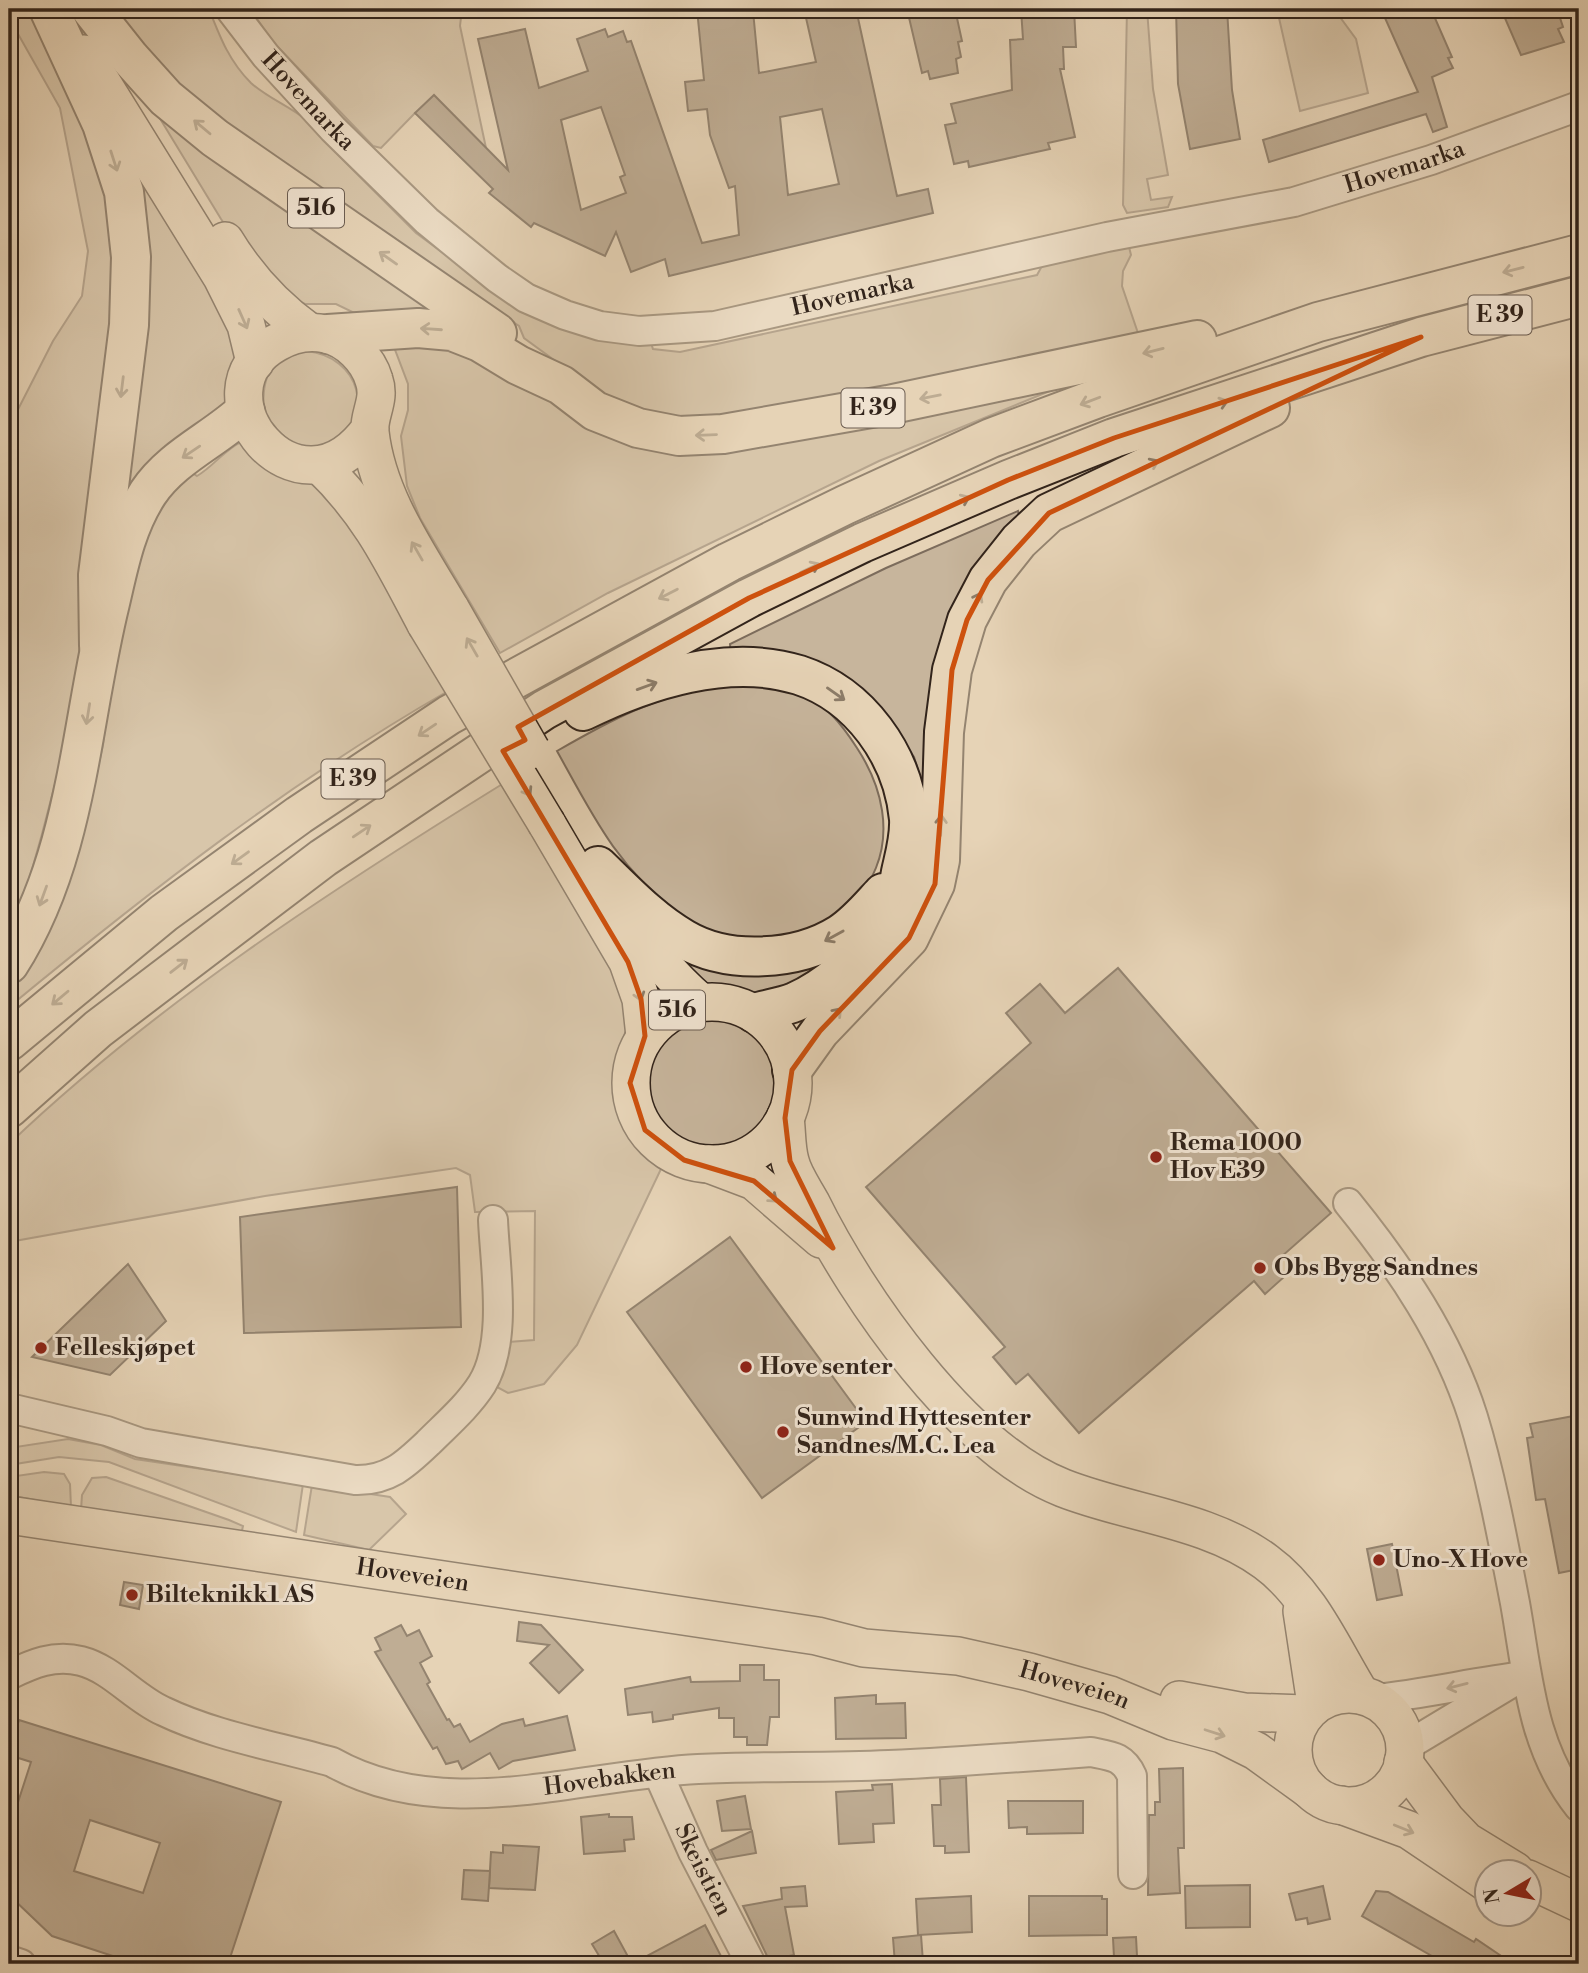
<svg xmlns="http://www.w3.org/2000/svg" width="1588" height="1973" viewBox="0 0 1588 1973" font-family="'Libre Bodoni',serif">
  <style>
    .green { fill: #c7b59c; stroke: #7c6c5c; stroke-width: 2 }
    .building { fill: #907f6c; stroke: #32241b; stroke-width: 2; fill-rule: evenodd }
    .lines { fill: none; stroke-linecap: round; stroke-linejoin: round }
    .minor-casing { stroke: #5f5042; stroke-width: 32 }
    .major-casing { stroke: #32241b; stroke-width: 40 }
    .highway-casing { stroke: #32241b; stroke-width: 42 }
    .minor { stroke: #efe2d0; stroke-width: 28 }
    .major { stroke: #e6d3b6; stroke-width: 37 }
    .highway { stroke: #e6d3b6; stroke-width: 38 }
    .major-bridge-casing { stroke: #32241b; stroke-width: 40; stroke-linecap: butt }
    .major-bridge { stroke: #e6d3b6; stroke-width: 37 }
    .oneway { stroke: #8c7c68 }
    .oneway2 { stroke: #908376 }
    .marked { fill: none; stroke: #cd510e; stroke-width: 5; stroke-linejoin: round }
    .poi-dot { fill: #8f2418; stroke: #efe2d0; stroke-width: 2.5 }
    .labels { text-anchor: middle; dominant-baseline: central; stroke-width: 6; stroke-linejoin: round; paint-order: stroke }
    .shield { fill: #efe2d0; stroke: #6b5d51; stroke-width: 2 }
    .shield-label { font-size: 23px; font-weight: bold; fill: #32241b }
    .street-label { font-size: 24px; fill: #32241b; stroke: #efe2d0 }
    .poi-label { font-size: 24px; font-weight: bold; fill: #32241b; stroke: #efe2d0; text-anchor: start }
  </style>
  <rect width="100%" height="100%" fill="#e6d3b6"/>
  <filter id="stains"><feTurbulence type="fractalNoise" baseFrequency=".00286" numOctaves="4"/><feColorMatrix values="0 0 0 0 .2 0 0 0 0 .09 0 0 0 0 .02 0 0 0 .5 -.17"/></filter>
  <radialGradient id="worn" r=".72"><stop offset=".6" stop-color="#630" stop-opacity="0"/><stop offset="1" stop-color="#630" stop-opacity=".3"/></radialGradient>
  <g class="green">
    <polygon points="9,9 31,9 81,107 110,214 115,262 95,510 77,675 62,757 42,834 22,905 9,929 9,427 53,341 82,296 88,251 60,108 9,18"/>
    <path d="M109,9H209C220,37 229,61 251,83C274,104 311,113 326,143L416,233L472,274L651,343L653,349L680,352L1037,275L1043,264L1128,243L1131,255L1123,271L1122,286L1141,342L703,423L627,407L591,387L524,338L519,326L470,294L390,235L382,240L165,77Z"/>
    <polygon points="250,9 462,9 460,26 486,148 415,113 381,148 373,146 274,43"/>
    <polygon points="1127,9 1147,9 1153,89 1168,175 1147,179 1151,200 1172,197 1168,207 1127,213 1123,205"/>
    <polygon points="1277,9 1334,9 1356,39 1368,93 1300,111"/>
    <polygon points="156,112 438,305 437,319 377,324 336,304 305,304 281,292 257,271 221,219"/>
    <polygon points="122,134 239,339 233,395 216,415 120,498"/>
    <polygon points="435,341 636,440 1047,383 1050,391 879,461 608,593 500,653 420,518 407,486 401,436 408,410 408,384 394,347"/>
    <path d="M306,351C360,356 378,417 329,445C321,449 307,447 297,448L264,418C261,381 265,361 306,351Z"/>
    <path d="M241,442L263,462L301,476L339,505L448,691C288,783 151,890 9,1007V985L31,949L76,854L89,808L103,745L118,616L157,500L191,472L197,476C214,466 224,450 241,442Z"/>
    <polygon points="1018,511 1021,524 991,555 926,796 914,757 881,710 731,656 730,644 886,568"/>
    <path d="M718,685C739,686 778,683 797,691C824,702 841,723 857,748C912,832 879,920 778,938C753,942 724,944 701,931C692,927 683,918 676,912C616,865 593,816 557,751C616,717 651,699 718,685Z"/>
    <path d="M504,783L616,971L628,1023L618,1056L613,1096L622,1125L637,1148L661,1169L577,1345L544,1384L508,1393L495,1386L508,1342L534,1340L535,1211L475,1212L470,1175L456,1168L265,1196L9,1242V1144C157,1003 331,890 504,783Z"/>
    <polygon points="649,927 825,955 831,966 764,997 711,985 680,972"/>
    <circle cx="712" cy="1084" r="69"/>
    <polygon points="68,1439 101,1445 135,1459 303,1484 296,1532 109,1462 59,1457 9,1465 9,1448"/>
    <polygon points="44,1472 64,1474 70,1484 71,1507 9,1495 9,1477"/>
    <polygon points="106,1477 229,1520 243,1526 241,1535 81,1510 82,1495 92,1478"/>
    <polygon points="312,1485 390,1497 406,1514 369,1550 304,1535"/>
  </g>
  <g class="building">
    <path d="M697,9H748V12L753,11L759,73L816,62L804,9H856L897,196L928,189L933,213L669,276L665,259L631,272L616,232L605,256L534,223L531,227L489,193L493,189L415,113L434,95L508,170L478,39L525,29L539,88L588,71L577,39L605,29L608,37L623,31L627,42L631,41L702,243L739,235L735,186L729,188L710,135L707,109L688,111L685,82L704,80ZM601,107L625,175L620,177L626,193L581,210L561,120ZM822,109L839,184L788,195L780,117Z"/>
    <polygon points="907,9 955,9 962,41 958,42 961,57 956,59 958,73 930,79 928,71 922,73"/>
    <polygon points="1021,9 1074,9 1076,47 1063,47 1064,69 1060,69 1075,137 1048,143 1050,149 969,167 968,161 954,164 945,125 956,123 951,104 1012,90 1010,40 1023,39"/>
    <polygon points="1176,9 1227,9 1232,90 1240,139 1190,149 1178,84"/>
    <polygon points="1381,9 1431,9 1452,57 1448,58 1453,68 1432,77 1447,127 1433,132 1426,114 1269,162 1263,140 1418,92"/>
    <polygon points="1501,9 1557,9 1563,27 1558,29 1564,42 1521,55"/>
    <polygon points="1118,968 1331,1213 1273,1264 1284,1277 1265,1294 1254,1281 1079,1433 1028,1374 1016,1384 993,1357 1005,1347 866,1187 1031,1043 1006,1013 1040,984 1065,1013"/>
    <polygon points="457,1187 461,1327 244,1333 240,1217"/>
    <polygon points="730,1237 866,1422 762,1498 627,1312"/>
    <polygon points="128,1264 166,1321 110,1375 32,1357"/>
    <polygon points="1579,1415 1579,1569 1559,1573 1545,1499 1536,1500 1527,1438 1533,1437 1530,1424"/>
    <polygon points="1392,1544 1402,1595 1377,1600 1367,1549"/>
    <polygon points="124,1582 143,1585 139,1609 120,1605"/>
    <polygon points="519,1622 541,1625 583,1670 559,1693 530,1663 549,1645 517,1641"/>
    <polygon points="401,1625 407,1636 419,1630 432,1656 420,1663 430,1682 427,1684 447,1720 449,1719 454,1727 460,1724 470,1742 502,1724 523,1719 525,1726 567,1716 575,1750 513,1761 499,1769 490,1753 462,1769 458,1761 446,1764 437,1747 433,1749 375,1652 381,1650 375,1638"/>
    <polygon points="740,1665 764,1665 764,1680 779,1680 779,1717 770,1717 767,1745 747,1745 747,1737 734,1737 734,1718 719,1718 719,1708 673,1715 673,1719 653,1722 652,1712 628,1715 625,1689 690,1677 691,1682 740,1681"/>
    <polygon points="876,1695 876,1704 905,1703 906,1738 836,1739 835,1698"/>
    <path d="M19,1720L281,1802L228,1964H137L52,1936L9,1895V1830L31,1762L9,1755ZM90,1820L160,1843L143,1893L74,1871Z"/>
    <polygon points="1183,1768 1184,1848 1178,1848 1180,1893 1148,1895 1149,1815 1155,1815 1155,1802 1160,1802 1159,1769"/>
    <polygon points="966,1777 969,1852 945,1853 945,1846 934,1846 932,1805 941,1805 940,1779"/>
    <polygon points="892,1784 894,1823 873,1824 874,1842 839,1844 836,1792 873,1790 872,1785"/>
    <polygon points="745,1796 751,1829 722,1831 717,1801"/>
    <polygon points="1008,1801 1083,1801 1083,1833 1027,1834 1027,1827 1009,1828"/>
    <polygon points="609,1814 609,1817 632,1817 634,1839 624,1840 625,1851 584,1854 581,1817"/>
    <polygon points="752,1831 756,1853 716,1860 711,1850"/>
    <polygon points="503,1845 539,1847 535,1890 489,1888 491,1852 503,1853"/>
    <polygon points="464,1870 490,1871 488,1901 462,1899"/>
    <polygon points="1250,1885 1250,1927 1186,1928 1185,1886"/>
    <polygon points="805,1886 807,1906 785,1907 794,1955 769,1960 743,1906 782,1899 781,1888"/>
    <polygon points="1323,1886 1330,1919 1308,1924 1307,1918 1296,1920 1289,1894"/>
    <polygon points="1376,1891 1388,1892 1474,1942 1476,1939 1513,1964 1446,1964 1362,1916"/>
    <polygon points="971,1896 972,1932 918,1935 916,1899"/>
    <polygon points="1029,1896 1102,1896 1102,1899 1107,1899 1107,1935 1029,1936"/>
    <polygon points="705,1925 725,1964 604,1964 592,1944 614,1931 632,1964"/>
    <polygon points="921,1935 923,1962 895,1964 893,1938"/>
    <polygon points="1136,1937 1137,1956 1114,1957 1113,1938"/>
  </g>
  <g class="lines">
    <g class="minor-casing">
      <g id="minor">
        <path id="s1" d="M230,9L266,56L333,129L427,221L497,278L526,298L565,315L600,326L639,331L715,326L1107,237L1294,202L1431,160L1579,106"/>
        <path d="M1348,1203C1400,1267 1448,1338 1473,1417C1491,1476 1503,1541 1515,1603C1528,1675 1531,1747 1579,1807"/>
        <path d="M9,1408L107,1431L141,1443L355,1480C388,1481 405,1465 428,1443C447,1424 468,1406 482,1384C508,1342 495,1267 493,1220"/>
        <path id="s2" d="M9,1675C32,1664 54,1654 81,1661C112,1669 134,1698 163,1711C215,1736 276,1746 332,1762C443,1825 579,1775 698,1769C761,1766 825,1768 889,1765C956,1762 1024,1757 1091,1752C1111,1756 1123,1756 1132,1776L1133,1874"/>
        <path d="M1374,1699C1425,1694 1474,1682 1525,1676"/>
        <polyline points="1405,1747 1513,1682"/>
        <path id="s3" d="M658,1773L693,1852L751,1964"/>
        <polyline points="9,1960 21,1964"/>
      </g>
    </g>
    <g class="major-casing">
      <g id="major">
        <polyline points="84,54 222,277 246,325 255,362"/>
        <path d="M225,241C248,279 274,307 309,332"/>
        <path d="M370,429C297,530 189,392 276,343C291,334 308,330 326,334C348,339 368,359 374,380C381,400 368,415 370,432C377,497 419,555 451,610"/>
        <path d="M320,465C371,514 393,562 426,624"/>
        <polyline points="547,824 628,962 641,999 645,1036"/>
        <path d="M627,915C648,950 670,976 700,1002"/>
        <circle cx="712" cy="1083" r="81"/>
        <path d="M785,1118C787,1132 786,1147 790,1161C793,1175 804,1190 811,1203C857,1297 963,1449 1063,1488C1129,1514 1208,1519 1266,1562C1310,1594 1333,1650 1361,1695"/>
        <polyline points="709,1164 754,1181 821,1239"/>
        <path id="s4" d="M9,1515L817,1636L864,1648L958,1656L1029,1672L1110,1695L1173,1721L1222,1734L1256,1751L1310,1790"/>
        <polyline points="1302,1611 1316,1704"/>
        <circle cx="1349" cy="1750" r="56"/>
        <polyline points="1179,1700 1244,1712 1305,1714"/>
        <polyline points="1403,1762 1446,1820 1466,1841 1515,1871"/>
        <polyline points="1341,1805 1409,1830 1486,1882"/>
        <polyline points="1528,1879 1579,1903"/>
      </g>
    </g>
    <g class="highway-casing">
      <g id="highway">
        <polyline points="49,9 102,124 124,192 131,257 129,325 98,575 99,646"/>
        <polyline points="91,9 130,58 166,98 215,138 497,333"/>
        <polyline points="328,334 418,328 452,331 480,342 518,365 561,385 595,411 638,428 679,436 723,434 888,405 1197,340"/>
        <path d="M583,711C646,680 728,653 799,675C860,695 903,755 909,819C910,837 905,854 901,872C897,894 896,912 881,931C861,958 827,988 795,1002C783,1007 768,1009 754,1013"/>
        <path d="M598,866C624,891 652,921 684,939C728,965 797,961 840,934C857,923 869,908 883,893"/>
        <path d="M9,964C78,856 80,724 110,603C119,564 126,527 148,493C172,457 214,440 245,411"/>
        <polyline points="9,1041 164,913 299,815 449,715 729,562 845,505 991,438 1098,398 1318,322 1579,254"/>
        <polyline points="792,1070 820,1031 909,938 935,884 940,860 944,732 952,670 967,620 988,580 1019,541 1049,513 1270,408"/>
        <polyline points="9,1108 98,1029 323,858 544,710 749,598 862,543 1008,480 1114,438 1421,337 1579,296"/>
      </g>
    </g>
    <use href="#minor" class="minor"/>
    <use href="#major" class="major"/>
    <use href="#highway" class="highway"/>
    <g class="major-bridge-casing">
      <g id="major-bridge">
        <polyline points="451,610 531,750"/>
        <polyline points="426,624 547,824"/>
      </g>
    </g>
    <use href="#major-bridge" class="major-bridge"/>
  </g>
  <defs><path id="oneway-shaft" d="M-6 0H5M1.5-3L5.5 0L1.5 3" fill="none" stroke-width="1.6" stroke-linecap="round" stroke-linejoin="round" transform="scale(1.75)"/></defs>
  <g class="oneway">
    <use href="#oneway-shaft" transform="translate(202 127) rotate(-140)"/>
    <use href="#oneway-shaft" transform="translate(114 161) rotate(72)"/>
    <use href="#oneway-shaft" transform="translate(388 258) rotate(-145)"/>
    <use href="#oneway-shaft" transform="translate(1513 270) rotate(166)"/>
    <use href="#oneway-shaft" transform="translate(243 319) rotate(66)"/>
    <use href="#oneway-shaft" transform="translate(431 329) rotate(-176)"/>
    <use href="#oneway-shaft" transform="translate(1153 351) rotate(166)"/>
    <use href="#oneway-shaft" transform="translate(122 387) rotate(97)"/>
    <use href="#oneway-shaft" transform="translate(930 397) rotate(169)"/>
    <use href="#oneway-shaft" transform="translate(1090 401) rotate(159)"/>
    <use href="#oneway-shaft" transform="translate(1218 404) rotate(-18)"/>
    <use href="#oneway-shaft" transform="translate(706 435) rotate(178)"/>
    <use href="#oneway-shaft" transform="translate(191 452) rotate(146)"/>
    <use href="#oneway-shaft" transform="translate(1149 465) rotate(-25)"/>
    <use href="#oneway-shaft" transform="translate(960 501) rotate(-24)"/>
    <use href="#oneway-shaft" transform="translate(417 551) rotate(-120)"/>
    <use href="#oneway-shaft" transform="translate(810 568) rotate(-26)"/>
    <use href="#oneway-shaft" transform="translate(668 594) rotate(153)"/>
    <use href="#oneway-shaft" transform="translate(976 602) rotate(-62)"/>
    <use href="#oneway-shaft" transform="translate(472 647) rotate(-120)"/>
    <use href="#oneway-shaft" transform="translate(647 686) rotate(-20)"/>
    <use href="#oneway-shaft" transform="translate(836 694) rotate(35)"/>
    <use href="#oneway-shaft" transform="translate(88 714) rotate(99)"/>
    <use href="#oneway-shaft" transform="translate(427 730) rotate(146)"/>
    <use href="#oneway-shaft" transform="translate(525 787) rotate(59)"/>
    <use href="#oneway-shaft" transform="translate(941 825) rotate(-88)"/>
    <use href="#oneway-shaft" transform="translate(362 831) rotate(-34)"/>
    <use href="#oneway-shaft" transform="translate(240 858) rotate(144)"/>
    <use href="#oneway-shaft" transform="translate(43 896) rotate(110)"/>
    <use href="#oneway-shaft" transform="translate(834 936) rotate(151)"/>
    <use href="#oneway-shaft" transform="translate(179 966) rotate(-38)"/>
    <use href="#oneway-shaft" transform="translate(638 991) rotate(72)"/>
    <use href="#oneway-shaft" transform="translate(60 998) rotate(140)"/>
    <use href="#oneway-shaft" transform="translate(834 1016) rotate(-48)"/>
    <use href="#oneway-shaft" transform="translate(769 1195) rotate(40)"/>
    <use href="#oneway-shaft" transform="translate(1215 1733) rotate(18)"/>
    <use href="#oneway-shaft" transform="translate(1404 1829) rotate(22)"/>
  </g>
  <use class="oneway2" href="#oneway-shaft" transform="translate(1457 1686) rotate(166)"/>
  <path d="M0 0H1588V1973H0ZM1421,337L1049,513L988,580L967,620L952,670L935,884L909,938L820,1031L792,1070L785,1118L790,1161L833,1248L754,1181L684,1160L645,1130L630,1083L645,1036L641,999L628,962L503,751L525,740L518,727L749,598L1008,480L1114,438Z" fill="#e6d3b6" fill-opacity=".55" fill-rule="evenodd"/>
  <path class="marked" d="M1421,337L1049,513L988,580L967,620L952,670L935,884L909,938L820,1031L792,1070L785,1118L790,1161L833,1248L754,1181L684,1160L645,1130L630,1083L645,1036L641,999L628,962L503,751L525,740L518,727L749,598L1008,480L1114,438Z"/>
  <g class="poi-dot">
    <circle cx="1156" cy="1157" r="7"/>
    <circle cx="1260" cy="1268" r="7"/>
    <circle cx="41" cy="1348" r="7"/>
    <circle cx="746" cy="1367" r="7"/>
    <circle cx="783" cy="1432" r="7"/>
    <circle cx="1379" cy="1560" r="7"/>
    <circle cx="132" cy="1595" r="7"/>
  </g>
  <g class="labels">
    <g class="shield">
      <rect x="288" y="188.5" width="56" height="39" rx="5"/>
      <rect x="1468.5" y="295.5" width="63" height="39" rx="5"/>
      <rect x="841.5" y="388.5" width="63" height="39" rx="5"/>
      <rect x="321.5" y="759.5" width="63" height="39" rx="5"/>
      <rect x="649" y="990.5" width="56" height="39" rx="5"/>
    </g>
    <g class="shield-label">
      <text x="316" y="208">516</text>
      <text x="1500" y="315">E 39</text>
      <text x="873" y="408">E 39</text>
      <text x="353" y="779">E 39</text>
      <text x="677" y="1010">516</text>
    </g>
    <g class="street-label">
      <text stroke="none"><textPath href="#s1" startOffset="121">Hovemarka</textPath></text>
      <text stroke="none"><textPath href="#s1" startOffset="1318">Hovemarka</textPath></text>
      <text stroke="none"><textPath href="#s1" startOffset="751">Hovemarka</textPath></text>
      <text stroke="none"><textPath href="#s4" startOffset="408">Hoveveien</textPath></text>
      <text stroke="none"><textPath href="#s4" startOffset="1080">Hoveveien</textPath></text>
      <text stroke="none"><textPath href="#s2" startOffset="632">Hovebakken</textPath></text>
      <text stroke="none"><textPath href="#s3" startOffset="107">Skeistien</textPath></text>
    </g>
    <g class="poi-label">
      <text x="1170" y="1143">Rema 1000<tspan x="1170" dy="28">Hov E39</tspan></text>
      <text x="1274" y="1268">Obs Bygg Sandnes</text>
      <text x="55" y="1348">Felleskjøpet</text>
      <text x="760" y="1367">Hove senter</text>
      <text x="797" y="1418">Sunwind Hyttesenter<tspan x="797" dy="28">Sandnes/M.C. Lea</tspan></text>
      <text x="1393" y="1560">Uno-X Hove</text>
      <text x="146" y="1595">Bilteknikk1 AS</text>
    </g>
  </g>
  <rect width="1588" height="1973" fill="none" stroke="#e6d3b6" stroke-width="35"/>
  <rect x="10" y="10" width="1567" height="1952" fill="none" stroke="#32241b" stroke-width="3.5"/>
  <rect x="18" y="18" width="1553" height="1938" fill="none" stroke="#32241b" stroke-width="2"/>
  <g transform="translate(1508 1893) rotate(260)"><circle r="33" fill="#efe2d0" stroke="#a39688" stroke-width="2"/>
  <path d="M0-5L12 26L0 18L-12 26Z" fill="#8f2418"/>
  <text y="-10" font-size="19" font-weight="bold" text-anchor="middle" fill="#32241b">N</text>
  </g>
  <rect width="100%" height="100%" filter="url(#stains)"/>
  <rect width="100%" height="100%" fill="url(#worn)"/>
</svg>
